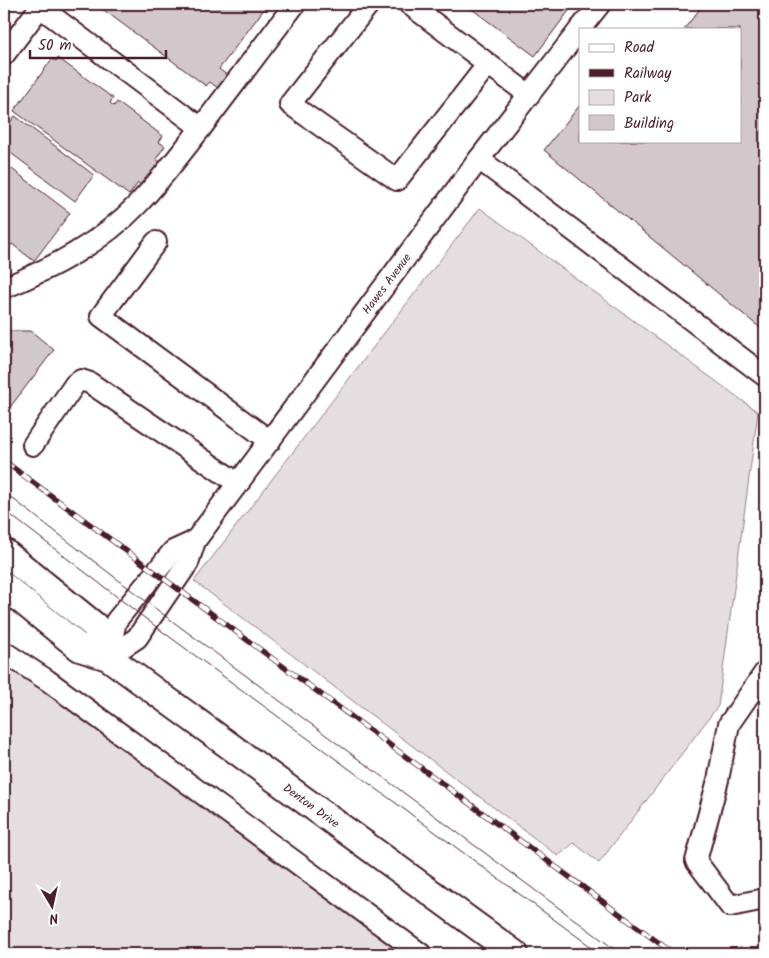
<svg xmlns="http://www.w3.org/2000/svg" width="769" height="958" viewBox="0 0 769 958" font-family="Kalam,sans-serif">
  <style>
    .green { fill: #e5dee0; stroke: #987e86 }
    .building { fill: #d2c7cb; stroke: #4a1f2b }
    .lines { fill: none; stroke-linecap: round; stroke-linejoin: round }
    .minor-casing { stroke: #4a1f2b; stroke-width: 24 }
    .major-casing { stroke: #4a1f2b; stroke-width: 30 }
    .minor { stroke: #fff; stroke-width: 20 }
    .major { stroke: #fff; stroke-width: 26 }
    .tram { stroke: #4a1f2b; stroke-width: 1 }
    .rail-casing { stroke: #4a1f2b; stroke-width: 5.5 }
    .rail { stroke: #fff; stroke-width: 4; stroke-dasharray: 11; stroke-linecap: butt }
    .labels { text-anchor: middle; dominant-baseline: central; stroke-width: 4; stroke-linejoin: round; paint-order: stroke }
    .street-label { font-size: 12px; fill: #4a1f2b; stroke: #fff }
  </style>
  <rect width="100%" height="100%" fill="#fff"/>
  <filter id="ink" filterUnits="userSpaceOnUse"><feTurbulence type="fractalNoise" baseFrequency=".02" numOctaves="2"/><feDisplacementMap in="SourceGraphic" scale="10" xChannelSelector="R" yChannelSelector="G"/><feConvolveMatrix kernelMatrix="1 2 1 2 8 2 1 2 1" color-interpolation-filters="sRGB"/></filter>
  <g filter="url(#ink)">
    <g class="green">
      <polygon points="480,208 758,412 718,706 599,863 574,843 558,856 194,581"/>
      <polygon points="4,665 42,689 403,954 4,954"/>
    </g>
    <g class="building">
      <polygon points="98,4 268,4 219,69 228,76 219,89 210,82 206,86 97,5"/>
      <polygon points="465,4 574,4 535,56"/>
      <polygon points="692,4 756,4 765,11 765,332 544,150 580,105 580,141 740,141 740,29 684,29 699,10"/>
      <polygon points="58,58 113,98 110,103 114,106 117,102 163,136 159,142 165,146 156,159 165,166 147,190 138,183 129,195 14,111 52,59 56,61"/>
      <polygon points="15,116 94,175 75,201 4,148 4,131"/>
      <polygon points="4,163 70,213 34,261 12,244 4,254"/>
      <polygon points="4,331 31,331 54,350 4,415"/>
    </g>
    <g class="lines">
      <g class="minor-casing">
        <g id="minor">
          <polyline points="369,4 290,104 397,180 488,64"/>
          <polyline points="409,4 529,95"/>
          <polyline points="580,29 600,4"/>
          <polyline points="4,55 40,7 201,128 295,4"/>
          <polyline points="479,159 765,376"/>
          <polyline points="156,242 101,316 270,441"/>
          <path d="M4,288C52,268 101,243 138,204C161,180 181,153 201,128"/>
          <polyline points="33,445 75,384 81,380 90,383 239,484"/>
          <polyline points="4,652 47,680 421,954"/>
          <polyline points="108,657 137,638 188,563 195,541 479,159 580,29"/>
          <polyline points="108,657 116,621 173,551 195,541"/>
          <polyline points="765,672 729,724 718,780 696,861 730,906 765,899"/>
        </g>
      </g>
      <g class="major-casing">
        <g id="major">
          <polyline points="4,552 95,626 108,657"/>
          <polyline points="4,586 80,648 108,657 515,954"/>
        </g>
      </g>
      <use href="#minor" class="minor"/>
      <use href="#major" class="major"/>
      <g class="tram">
        <polyline points="4,492 156,609 621,954"/>
        <polyline points="4,510 159,629 601,954"/>
      </g>
      <g class="rail-casing">
        <polyline id="rail" points="4,461 674,954"/>
      </g>
      <use href="#rail" class="rail"/>
    </g>
  </g>
  <g class="labels">
    <g class="street-label">
      <text transform="translate(387 284) rotate(-53)">Hawes Avenue</text>
      <text transform="translate(311 806) rotate(36)">Denton Drive</text>
    </g>
  </g>
  <rect width="769" height="958" fill="none" stroke="#fff" stroke-width="20"/>
  <rect x="10" y="10" width="749" height="938" fill="none" stroke="#4a1f2b" stroke-width="2" filter="url(#ink)"/>
  <rect x="579" y="28" width="162" height="115" fill="#ffffff" stroke="#b7a5aa"/>
  <rect x="589" y="44" width="25" height="8" fill="#ffffff" stroke="#b7a5aa"/>
  <text x="624" y="52" font-size="15" fill="#4a1f2b">Road</text>
  <rect x="589" y="69" width="25" height="8" fill="#4a1f2b" stroke="#b7a5aa"/>
  <text x="624" y="78" font-size="15" fill="#4a1f2b">Railway</text>
  <rect x="589" y="90" width="25" height="15" fill="#e5dee0" stroke="#b7a5aa"/>
  <text x="624" y="102" font-size="15" fill="#4a1f2b">Park</text>
  <rect x="589" y="115" width="25" height="15" fill="#d2c7cb" stroke="#b7a5aa"/>
  <text x="624" y="128" font-size="15" fill="#4a1f2b">Building</text>
  <g transform="translate(52 906) rotate(171)" stroke="#ffffff" stroke-width="4" paint-order="stroke">
  <path d="M0-4L9 19L0 12L-9 19Z" fill="#4a1f2b"/>
  <text y="-8" font-size="14" font-weight="bold" text-anchor="middle" fill="#4a1f2b">N</text>
  </g>
  <path d="M30 50v8h136v-8" fill="none" stroke="#4a1f2b" stroke-width="2.5"/>
  <text x="38" y="50" font-size="15" fill="#4a1f2b" stroke="#ffffff" stroke-width="4" paint-order="stroke">50 m</text>
</svg>
